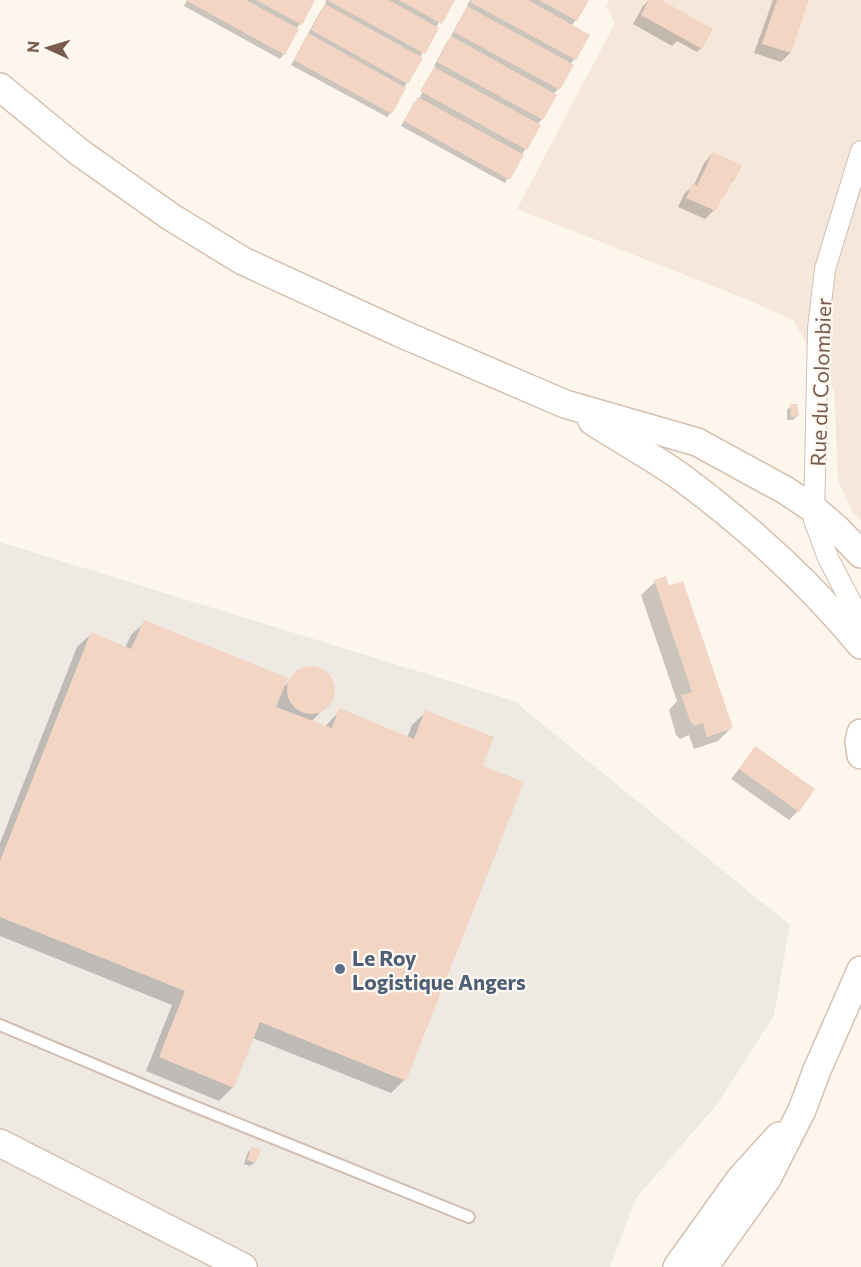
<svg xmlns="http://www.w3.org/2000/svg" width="861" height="1267" viewBox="0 0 861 1267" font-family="Commissioner,sans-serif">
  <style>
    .residential { fill: #f5e8da }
    .industrial { fill: #efe9e4 }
    .shadow { fill: #0003 }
    .building { fill: #f3d5c3 }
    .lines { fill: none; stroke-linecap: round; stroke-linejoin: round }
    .lane-casing { stroke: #d1beb0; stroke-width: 14 }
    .street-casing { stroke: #d1beb0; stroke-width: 22 }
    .secondary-casing { stroke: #d6c0b0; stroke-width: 30 }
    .lane { stroke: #fff; stroke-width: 10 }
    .street { stroke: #fff; stroke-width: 20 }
    .secondary { stroke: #fff; stroke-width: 27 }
    .service-dot { fill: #5c6f8a; stroke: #fffaf3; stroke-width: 2 }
    .labels { text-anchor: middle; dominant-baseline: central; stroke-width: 4.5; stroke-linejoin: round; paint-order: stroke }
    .street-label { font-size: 21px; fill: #7a5c4d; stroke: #fffaf3 }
    .service-label { font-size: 21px; font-weight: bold; fill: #4e5e75; stroke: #fffaf3; text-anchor: start }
  </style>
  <rect width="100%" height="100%" fill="#fdf6ec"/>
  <polygon class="residential" points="609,0 861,0 861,521 853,513 838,481 834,390 793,320 746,299 517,209 615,23 606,6"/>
  <polygon class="industrial" points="0,542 514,701 790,925 774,1015 719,1102 636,1198 610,1267 0,1267"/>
  <g class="shadow">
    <polygon points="187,0 313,0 300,24 296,29 297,30 284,54 280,59 184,6"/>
    <polygon points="326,0 453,0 436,27 391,113 387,117 291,65 321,10 325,5"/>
    <polygon points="470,0 587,0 576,20 571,26 588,35 575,59 570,64 572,65 558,89 553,95 542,119 537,125 539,126 505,183 401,126 414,103 420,97 433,71 432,71 436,67 434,66 447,42 452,37 451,36 464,12 469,7 467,6"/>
    <polygon points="649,0 658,0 701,48 697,52 677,41 672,46 633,24 643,6"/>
    <polygon points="773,0 807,0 790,53 781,62 754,53"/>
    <polygon points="713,153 734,179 728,186 714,210 705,219 678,207 684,194 694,185 704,163"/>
    <polygon points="791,406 797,416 793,420 787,420 787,410"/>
    <polygon points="655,582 732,727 718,741 694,749 689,735 680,739 676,735 669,710 677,701 641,595"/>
    <polygon points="145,622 282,689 298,672 306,668 322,670 328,675 334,690 327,705 311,722 325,727 340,710 407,738 412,725 426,712 481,766 404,1080 391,1093 253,1038 233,1087 219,1101 146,1071 172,1005 0,936 0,843 77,647 91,634 125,648 131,635"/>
    <polygon points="756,748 798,811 789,820 731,779"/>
    <polygon points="253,1148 255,1162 250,1166 244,1164 248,1152"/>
  </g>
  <g class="building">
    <polygon points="185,0 246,0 299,29 285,55"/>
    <polygon points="256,0 315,0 302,25"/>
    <polygon points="327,0 389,0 439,28 425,54"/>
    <polygon points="399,0 455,0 442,24"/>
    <polygon points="471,0 528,0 590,35 576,60 470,2"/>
    <polygon points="539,0 589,0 577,21"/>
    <polygon points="649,0 661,0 713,29 702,49 641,15"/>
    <polygon points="777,0 809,0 791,53 762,44"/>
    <polygon points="325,4 423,58 408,84 311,30"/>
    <polygon points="467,6 574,65 560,90 454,32"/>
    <polygon points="308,33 406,88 392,114 294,60"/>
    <polygon points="451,36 557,95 543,120 437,62"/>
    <polygon points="434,67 541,125 527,150 420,91"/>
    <polygon points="418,97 524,155 510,180 404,121"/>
    <polygon points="713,152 742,165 735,180 732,179 724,198 722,197 716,211 686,198 693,183 697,186"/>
    <polygon points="790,404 797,404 799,416 791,417"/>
    <polygon points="666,576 669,586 683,581 733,728 707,737 703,723 694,726 690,721 681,695 692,692 654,580"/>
    <polygon points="144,620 288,678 276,707 332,728 339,708 414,739 425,710 494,737 483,766 524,782 406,1081 260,1022 234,1088 159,1057 185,991 0,917 0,861 91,632 131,649"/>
    <circle cx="311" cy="690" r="24"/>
    <polygon points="755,746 815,789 799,812 739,769"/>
    <polygon points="252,1146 261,1150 256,1163 247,1160"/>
  </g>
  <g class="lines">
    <g class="lane-casing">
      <polyline id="lane" points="0,1025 176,1099 469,1217"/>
    </g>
    <g class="street-casing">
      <polyline id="street" points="861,151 825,269 818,329 814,520 828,558 855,610 861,637"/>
    </g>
    <g class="secondary-casing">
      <g id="secondary">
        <polyline points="0,87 79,152 171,217 243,261 400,333 565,404 697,442 785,490 815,510 837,529 861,554"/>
        <path d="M592,421C621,440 653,457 681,477C747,526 809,582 861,645"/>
        <polyline points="861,733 859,742 861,755"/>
        <polyline points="0,1143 243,1267"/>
        <polyline points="677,1267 740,1179 779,1136"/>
        <polyline points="704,1267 767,1179 802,1110 817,1070 861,970"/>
      </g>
    </g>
    <use href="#lane" class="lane"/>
    <use href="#street" class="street"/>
    <use href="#secondary" class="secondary"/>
  </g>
  <circle class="service-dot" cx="340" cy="969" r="6"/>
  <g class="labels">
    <g class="street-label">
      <text transform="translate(820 382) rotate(-88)">Rue du Colombier</text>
    </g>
    <g class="service-label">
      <text x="352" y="957">Le Roy<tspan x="352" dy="24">Logistique Angers</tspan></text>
    </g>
  </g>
  <g transform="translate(48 48) rotate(274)" stroke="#fffaf3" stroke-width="4.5" paint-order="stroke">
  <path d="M0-4.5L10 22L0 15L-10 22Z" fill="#7a5c4d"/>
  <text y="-9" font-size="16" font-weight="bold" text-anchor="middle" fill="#7a5c4d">N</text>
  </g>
</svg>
